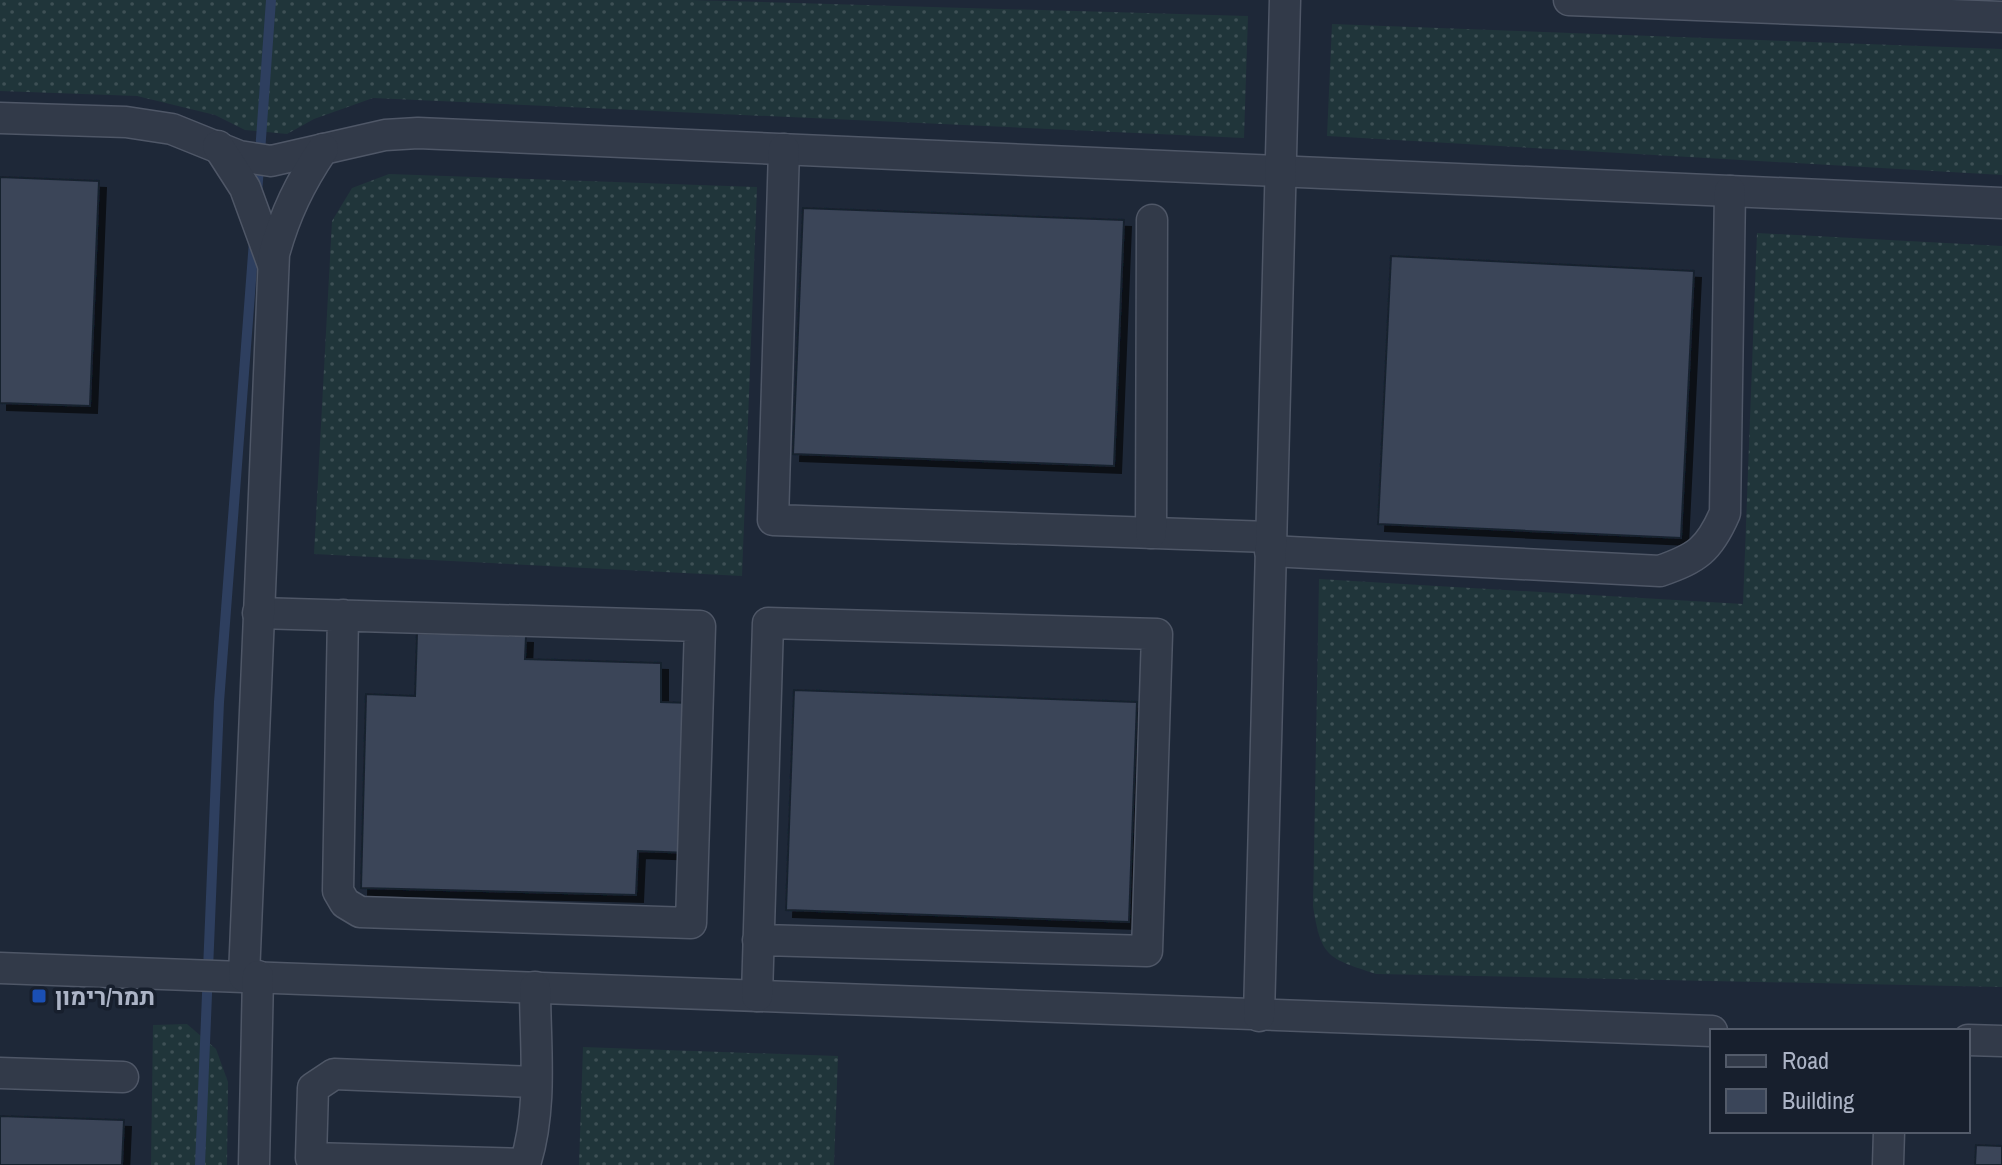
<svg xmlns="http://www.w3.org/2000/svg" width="2002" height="1165" viewBox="0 0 2002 1165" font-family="'Archivo Narrow',Heebo,sans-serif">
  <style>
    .grass { fill: url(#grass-dots) }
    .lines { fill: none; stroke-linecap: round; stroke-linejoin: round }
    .stream { stroke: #2e3f5f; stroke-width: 10 }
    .building { fill: #3a4559; stroke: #19212f; stroke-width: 2; filter: url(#shadow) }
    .minor-casing { stroke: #4f5767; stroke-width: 33 }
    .minor { stroke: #323a49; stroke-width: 30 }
    .transit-dot { fill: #1a4fb4; stroke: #171f2d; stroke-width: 3 }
    .labels { text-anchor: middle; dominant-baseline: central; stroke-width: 7; stroke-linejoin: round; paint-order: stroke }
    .poi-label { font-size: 24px; font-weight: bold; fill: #acb4c6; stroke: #171f2d; text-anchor: start }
  </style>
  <defs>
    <pattern id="grass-dots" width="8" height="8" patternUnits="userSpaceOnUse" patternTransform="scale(2)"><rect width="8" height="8" fill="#20353a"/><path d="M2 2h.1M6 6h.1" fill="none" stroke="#3e5055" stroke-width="1.8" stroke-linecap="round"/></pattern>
    <filter id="shadow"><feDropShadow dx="7" dy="7" stdDeviation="0" flood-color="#0009"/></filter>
  </defs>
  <rect width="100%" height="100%" fill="#1e2838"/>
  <g class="grass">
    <polygon points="0,0 691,0 1248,16 1244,138 373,98 314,119 287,134 245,130 215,115 137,96 0,91"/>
    <polygon points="1332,24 2002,49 2002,175 1327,136"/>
    <polygon points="389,174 757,187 742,576 314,554 332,221 352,188"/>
    <path d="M1757,233L2002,246V987L1376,974C1328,958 1321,958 1313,906L1319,579L1743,604Z"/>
    <polygon points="187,1024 216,1049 228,1082 227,1165 151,1165 153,1025"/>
    <polygon points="583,1047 838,1056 834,1165 579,1165"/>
  </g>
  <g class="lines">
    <g class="stream">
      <polyline points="257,194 271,0"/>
      <polyline points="200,1165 219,702 254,241"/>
    </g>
  </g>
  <g class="building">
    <polygon points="0,177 99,181 90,406 0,403"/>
    <polygon points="803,208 1124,220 1114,466 793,454"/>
    <polygon points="1391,256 1694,271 1681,538 1378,524"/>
    <polygon points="417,633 526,636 525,659 661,663 661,702 693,703 690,853 638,851 636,895 361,888 366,694 415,696"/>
    <polygon points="794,690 1137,702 1129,922 786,910"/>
    <polygon points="0,1116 124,1120 122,1165 0,1165"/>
    <polygon points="1976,1145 2002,1146 2002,1165 1975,1165"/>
  </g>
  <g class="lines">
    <g class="minor-casing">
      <g id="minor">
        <polyline points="1569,0 2002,17"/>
        <polyline points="0,118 126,122 172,129 239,156 271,161 385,135 418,133 2002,203"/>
        <polyline points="218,146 245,188 272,262"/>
        <polyline points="784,149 773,520 1270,537"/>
        <polyline points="1151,533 1152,220"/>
        <path d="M1270,551L1660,571C1697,558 1709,550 1725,513L1730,191"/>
        <polyline points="258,613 700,626 691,923 360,912 345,903 338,891 343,615"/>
        <polyline points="0,968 1712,1031"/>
        <path d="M244,976L274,254C285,214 300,183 323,149"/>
        <path d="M535,987C535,1045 543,1108 525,1164L311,1158L313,1088L334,1074L536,1082"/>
        <polyline points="757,996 768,623 1157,634 1147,951 758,940"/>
        <polyline points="1259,1016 1285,0"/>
        <polyline points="1968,1040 2002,1041"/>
        <polyline points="0,1073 123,1077"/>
        <polyline points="254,1165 258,976"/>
        <polyline points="1888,1165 1889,1131"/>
      </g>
    </g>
    <use href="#minor" class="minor"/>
  </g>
  <rect class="transit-dot" x="31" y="988" width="16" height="16" rx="4"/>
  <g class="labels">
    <g class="poi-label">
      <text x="55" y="996">תמר/רימון</text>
    </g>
  </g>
  <rect x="1710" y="1029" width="260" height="104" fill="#171f2d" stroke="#535b6a" stroke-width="2"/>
  <rect x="1726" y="1055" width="40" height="12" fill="#323a49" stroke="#535b6a" stroke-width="2"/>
  <text x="1782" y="1069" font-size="24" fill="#acb4c6">Road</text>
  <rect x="1726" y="1089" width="40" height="24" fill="#3a4559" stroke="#535b6a" stroke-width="2"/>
  <text x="1782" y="1109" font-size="24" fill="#acb4c6">Building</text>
</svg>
